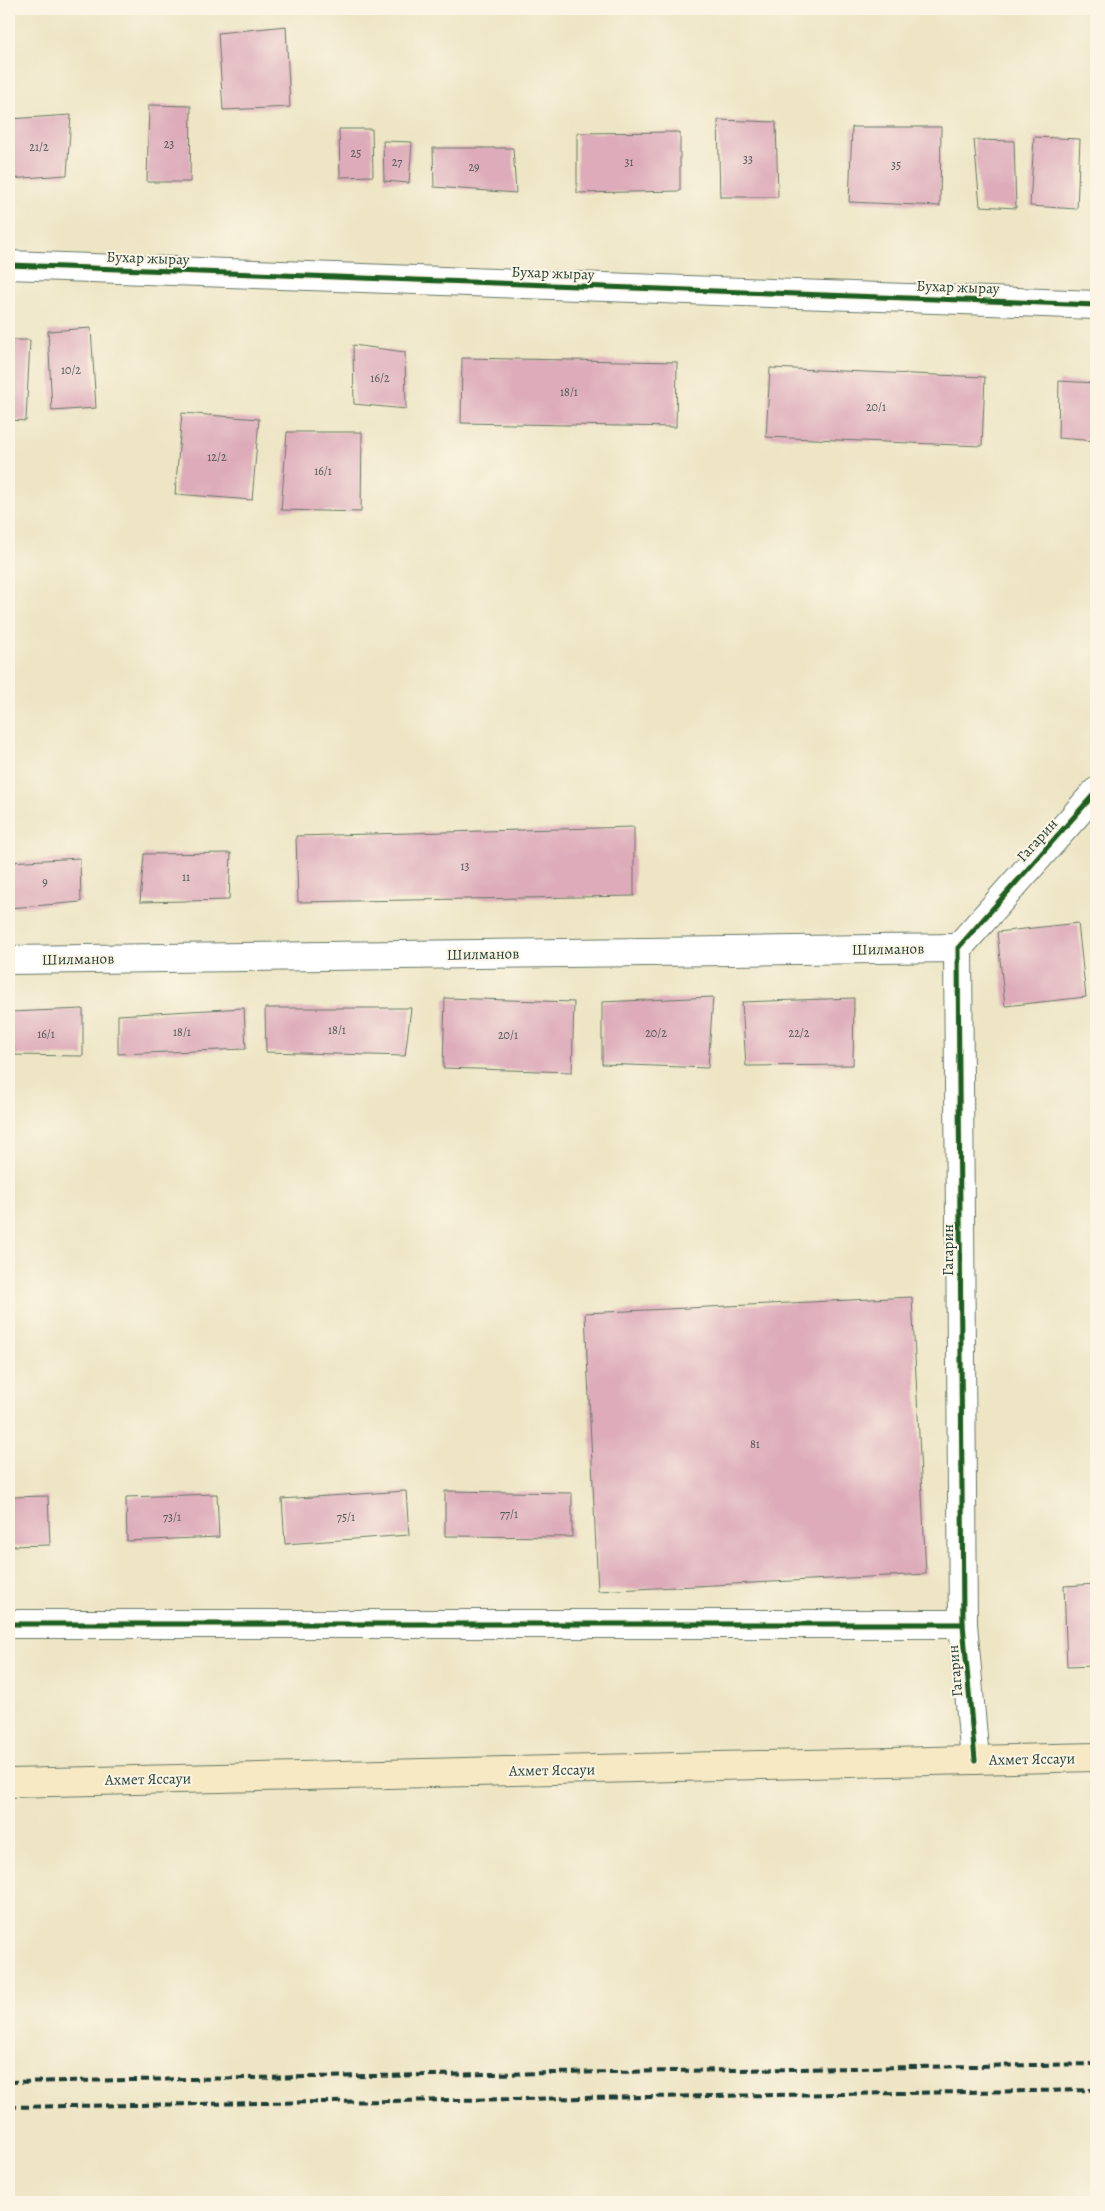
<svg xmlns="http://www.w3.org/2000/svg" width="1105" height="2211" viewBox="0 0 1105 2211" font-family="Alegreya,serif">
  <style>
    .building { fill: #ddabba }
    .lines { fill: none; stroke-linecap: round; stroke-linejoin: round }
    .street-casing { stroke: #677866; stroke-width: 30 }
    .secondary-casing { stroke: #677866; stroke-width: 30 }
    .street { stroke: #fff; stroke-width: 28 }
    .secondary { stroke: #f7e9c3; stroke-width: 28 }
    .rail { stroke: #1f3d34; stroke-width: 4; stroke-dasharray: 8 4; stroke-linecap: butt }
    .cycleway-casing { stroke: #fcf5e5; stroke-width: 8 }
    .cycleway { stroke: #1b5e20; stroke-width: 5 }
    .labels { text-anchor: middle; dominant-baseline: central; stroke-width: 4; stroke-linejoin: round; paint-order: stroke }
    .number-label { font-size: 12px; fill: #4e5856 }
    .street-label { font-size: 15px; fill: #1f3d34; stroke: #fcf5e5 }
  </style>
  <rect width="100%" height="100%" fill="#fcf5e5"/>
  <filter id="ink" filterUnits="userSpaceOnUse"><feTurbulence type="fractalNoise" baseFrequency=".02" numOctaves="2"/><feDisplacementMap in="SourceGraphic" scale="10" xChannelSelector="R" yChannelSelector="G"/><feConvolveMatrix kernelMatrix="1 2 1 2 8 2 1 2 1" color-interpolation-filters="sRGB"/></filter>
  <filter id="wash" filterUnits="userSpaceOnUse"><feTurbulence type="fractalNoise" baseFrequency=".0096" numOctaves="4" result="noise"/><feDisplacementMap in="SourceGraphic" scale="20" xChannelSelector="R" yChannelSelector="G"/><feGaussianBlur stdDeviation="1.12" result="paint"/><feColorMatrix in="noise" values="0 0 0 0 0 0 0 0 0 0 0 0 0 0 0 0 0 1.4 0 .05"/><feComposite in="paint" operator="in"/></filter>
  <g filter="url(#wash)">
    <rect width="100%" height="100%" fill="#ede5c4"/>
    <g id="blocks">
      <g class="building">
        <polygon points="286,26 290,107 223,110 218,33"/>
        <polygon points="149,105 191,106 190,182 147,182"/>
        <polygon points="71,115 67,175 9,179 9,119"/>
        <polygon points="718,120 776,122 778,197 720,197"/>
        <polygon points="852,127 941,127 940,206 849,202"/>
        <polygon points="339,129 372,129 373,176 340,177"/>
        <polygon points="680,132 680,191 577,193 577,133"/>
        <polygon points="1034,137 1080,139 1077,209 1030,206"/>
        <polygon points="974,140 1014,141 1016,208 980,206"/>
        <polygon points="383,141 412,142 409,183 384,181"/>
        <polygon points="433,148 513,148 516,193 434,187"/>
        <polygon points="91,328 96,408 52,411 48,331"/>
        <polygon points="9,340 30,340 26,421 9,420"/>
        <polygon points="353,345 405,352 406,409 354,404"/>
        <polygon points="462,358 677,362 676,427 461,423"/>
        <polygon points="770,368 985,377 982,446 766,437"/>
        <polygon points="1059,381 1096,383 1096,441 1058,438"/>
        <polygon points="182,413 259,419 252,500 175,494"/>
        <polygon points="287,432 362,432 361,512 281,510"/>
        <polygon points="634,827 634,896 298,902 296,836"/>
        <polygon points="231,853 229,900 140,902 144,854"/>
        <polygon points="80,858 81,902 9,908 9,862"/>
        <polygon points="1078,923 1086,997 1005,1006 997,932"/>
        <polygon points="713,997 708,1068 602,1064 602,1002"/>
        <polygon points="445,998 574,1002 572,1072 443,1068"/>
        <polygon points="854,998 853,1065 746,1066 742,1002"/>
        <polygon points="244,1008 246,1049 118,1054 118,1015"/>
        <polygon points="265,1008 411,1008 405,1056 266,1052"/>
        <polygon points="83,1009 83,1056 9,1055 9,1012"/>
        <polygon points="912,1297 926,1574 598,1591 585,1313"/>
        <polygon points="406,1491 409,1535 285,1544 282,1499"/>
        <polygon points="445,1491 572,1493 572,1537 445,1536"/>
        <polygon points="217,1494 219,1537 127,1541 126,1497"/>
        <polygon points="48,1496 50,1545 9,1546 9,1497"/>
        <polygon points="1096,1584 1096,1666 1067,1667 1064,1586"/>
      </g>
    </g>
  </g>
  <g filter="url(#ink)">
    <use href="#blocks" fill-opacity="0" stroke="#677866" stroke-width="1"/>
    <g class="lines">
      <g class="street-casing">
        <g id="street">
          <polyline points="9,265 1096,305"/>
          <polyline points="9,960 958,948"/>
          <polyline points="9,1624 963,1624"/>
          <polyline points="975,1760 963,1624 958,948 1096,792"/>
        </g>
      </g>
      <g class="secondary-casing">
        <polyline id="secondary" points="9,1783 1096,1757"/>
      </g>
      <use href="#street" class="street"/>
      <use href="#secondary" class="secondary"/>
      <g class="rail">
        <polyline points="9,2082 1096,2064"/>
        <polyline points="9,2107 1096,2090"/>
      </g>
      <g class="cycleway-casing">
        <g id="cycleway">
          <polyline points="9,265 1096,305"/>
          <polyline points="9,1624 963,1624"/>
          <polyline points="975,1760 963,1624 958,948 1096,792"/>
        </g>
      </g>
      <use href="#cycleway" class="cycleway"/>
    </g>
  </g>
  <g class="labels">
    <g class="number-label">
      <text x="169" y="144">23</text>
      <text x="39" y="147">21/2</text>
      <text x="356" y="153">25</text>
      <text x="748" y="159">33</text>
      <text x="397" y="162">27</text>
      <text x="629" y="162">31</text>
      <text x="896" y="165">35</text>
      <text x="474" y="167">29</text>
      <text x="71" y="370">10/2</text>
      <text x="380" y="378">16/2</text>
      <text x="569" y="392">18/1</text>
      <text x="876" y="407">20/1</text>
      <text x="217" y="457">12/2</text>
      <text x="323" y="471">16/1</text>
      <text x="465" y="866">13</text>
      <text x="186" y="877">11</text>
      <text x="45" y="882">9</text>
      <text x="337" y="1030">18/1</text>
      <text x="182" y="1032">18/1</text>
      <text x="656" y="1033">20/2</text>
      <text x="799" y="1033">22/2</text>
      <text x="46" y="1034">16/1</text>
      <text x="508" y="1035">20/1</text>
      <text x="755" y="1444">81</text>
      <text x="509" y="1514">77/1</text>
      <text x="172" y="1517">73/1</text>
      <text x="346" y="1517">75/1</text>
    </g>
    <g class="street-label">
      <text transform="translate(148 258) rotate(2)">Бухар жырау</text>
      <text transform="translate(553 273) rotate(2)">Бухар жырау</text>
      <text transform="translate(958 287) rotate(2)">Бухар жырау</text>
      <text transform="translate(1037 840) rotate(-48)">Гагарин</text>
      <text transform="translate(888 949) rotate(-1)">Шилманов</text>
      <text transform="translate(483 954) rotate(-1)">Шилманов</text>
      <text transform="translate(78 959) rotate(-1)">Шилманов</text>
      <text transform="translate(948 1250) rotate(-90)">Гагарин</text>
      <text transform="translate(955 1671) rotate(-95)">Гагарин</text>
      <text transform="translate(1032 1759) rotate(-1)">Ахмет Яссауи</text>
      <text transform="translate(552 1770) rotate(-1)">Ахмет Яссауи</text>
      <text transform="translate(148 1779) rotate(-1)">Ахмет Яссауи</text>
    </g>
  </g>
  <rect width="1105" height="2211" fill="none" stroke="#fcf5e5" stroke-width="30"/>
</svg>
